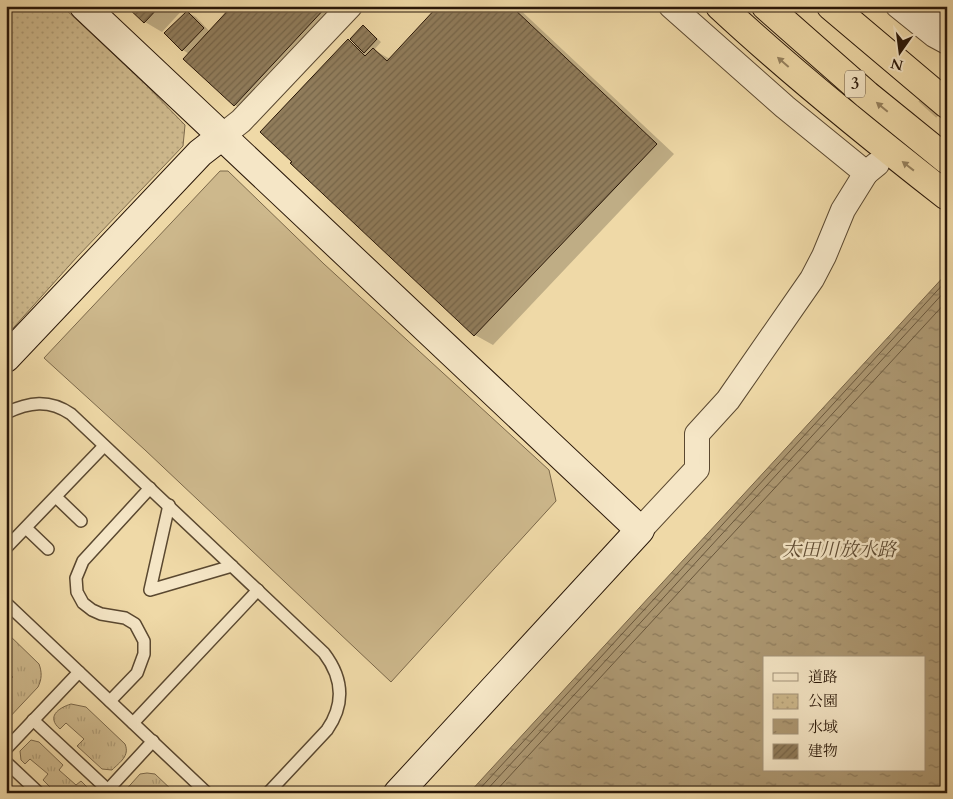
<svg xmlns="http://www.w3.org/2000/svg" width="953" height="799" viewBox="0 0 953 799" font-family="Cardo,'Noto Serif JP',serif">
  <style>
    .grass { fill: url(#grass-tufts); stroke: #7b684a }
    .park { fill: url(#park-dots); stroke: #7b684a }
    .pitch { fill: #cdb88c; stroke: #7b684a }
    .water { fill: url(#water-ripples); stroke: #786447; fill-rule: evenodd }
    .shadow { fill: #0003 }
    .lines { fill: none; stroke-linecap: round; stroke-linejoin: round }
    .shore { stroke: #6a573c; stroke-width: 1 }
    .building { fill: url(#building-hatch); stroke: #291708 }
    .street-tunnel { stroke: #c7b287; stroke-width: 24; stroke-dasharray: 24 12; stroke-linecap: butt }
    .lane-casing { stroke: #5a4830; stroke-width: 14 }
    .street-casing { stroke: #5a4830; stroke-width: 26 }
    .secondary-casing { stroke: #291708; stroke-width: 30 }
    .highway-casing { stroke: #291708; stroke-width: 30 }
    .lane { stroke: #f5e6c6; stroke-width: 11 }
    .street { stroke: #f5e6c6; stroke-width: 24 }
    .secondary { stroke: #f5e6c6; stroke-width: 28 }
    .highway { stroke: #efd9a7; stroke-width: 28 }
    .oneway { fill: #96825f }
    .labels { text-anchor: middle; dominant-baseline: central; stroke-width: 5; stroke-linejoin: round; paint-order: stroke }
    .shield { fill: #f5e6c6; stroke: #665541; stroke-width: 1 }
    .shield-label { font-size: 16px; font-weight: bold; fill: #291708 }
    .water-label { font-size: 19px; font-style: italic; fill: #5d4a32; stroke: #f5e6c6 }
  </style>
  <defs>
    <pattern id="grass-tufts" width="24" height="20" patternUnits="userSpaceOnUse" patternTransform="scale(1.25)"><rect width="24" height="20" fill="#cdb88c"/><path d="M3 7l-1-3M5 7V3M7 7l1-3M15 17l-1-3M17 17v-4M19 17l1-3" fill="none" stroke="#b09d77"/></pattern>
    <pattern id="park-dots" width="8" height="8" patternUnits="userSpaceOnUse" patternTransform="scale(1.25)"><rect width="8" height="8" fill="#cdb88c"/><path d="M2 2h.1M6 6h.1" fill="none" stroke="#b09d77" stroke-width="1.8" stroke-linecap="round"/></pattern>
    <pattern id="water-ripples" width="26" height="14" patternUnits="userSpaceOnUse" patternTransform="scale(1.25)"><rect width="26" height="14" fill="#ac9771"/><path d="M2 4q2-2 4 0t4 0M15 11q2-2 4 0t4 0" fill="none" stroke="#8c7a5b"/></pattern>
    <pattern id="building-hatch" width="6" height="6" patternUnits="userSpaceOnUse" patternTransform="scale(1.25)"><rect width="6" height="6" fill="#907c5b"/><path d="M-1 1l2-2M0 6l6-6M5 7l2-2" fill="none" stroke="#766549"/></pattern>
  </defs>
  <rect width="100%" height="100%" fill="#efd9a7"/>
  <filter id="stains"><feTurbulence type="fractalNoise" baseFrequency=".004" numOctaves="4"/><feColorMatrix values="0 0 0 0 .2 0 0 0 0 .09 0 0 0 0 .02 0 0 0 .5 -.17"/></filter>
  <radialGradient id="worn" r=".72"><stop offset=".6" stop-color="#630" stop-opacity="0"/><stop offset="1" stop-color="#630" stop-opacity=".3"/></radialGradient>
  <g class="grass">
    <path d="M6,632L39,664C42,672 42,679 38,687L6,721V684L13,677L6,670Z"/>
    <path d="M71,704L86,707L125,744C130,756 120,762 112,770L102,769L77,746L84,739L66,723L60,729C46,717 58,708 71,704Z"/>
    <polygon points="31,740 39,742 63,765 59,770 76,785 81,781 88,788 88,793 56,793 43,780 48,774 30,759 25,764 21,760 20,751"/>
    <polygon points="147,773 155,774 175,793 123,793 140,774"/>
  </g>
  <polygon class="park" points="6,6 62,6 146,85 185,125 183,146 77,257 6,336"/>
  <polygon class="pitch" points="220,171 228,171 324,264 549,470 556,501 391,682 145,450 44,358"/>
  <path class="water" d="M947,273V793H469ZM764,658H924V770H764Z"/>
  <g class="shadow">
    <polygon points="128,6 186,6 162,32 145,22"/>
    <polygon points="234,6 354,6 252,115 235,105 189,54 183,50 187,12 196,17 210,32"/>
    <polygon points="440,6 516,6 674,154 493,345 475,335 292,163 348,41 357,46 367,29 381,42 374,50 390,59"/>
  </g>
  <g class="lines">
    <g class="shore">
      <polyline points="476,793 947,280"/>
      <polyline points="484,793 947,289"/>
      <polyline points="494,793 947,301"/>
    </g>
  </g>
  <g class="building">
    <polygon points="126,6 160,6 144,23"/>
    <polygon points="232,6 327,6 234,106 183,59"/>
    <polygon points="438,6 511,6 657,144 474,336 290,163 292,162 260,132 348,39 365,56 373,48 387,61"/>
    <polygon points="187,11 204,28 182,51 164,33"/>
    <polygon points="363,25 377,39 364,53 350,39"/>
  </g>
  <g class="lines">
    <polyline class="street-tunnel" points="879,163 947,88"/>
    <g class="lane-casing">
      <g id="lane">
        <path d="M6,413C29,402 49,399 71,414L324,653C343,678 345,704 327,730L268,793"/>
        <polyline points="56,497 81,521"/>
        <polyline points="169,505 150,590 232,566"/>
        <polyline points="26,528 48,549"/>
        <polyline points="6,548 104,446"/>
        <polyline points="6,603 207,793"/>
        <polyline points="110,701 137,673 144,654 144,641 135,624 125,618 101,614 92,610 83,603 77,592 76,578 83,561 150,488"/>
        <polyline points="33,720 108,790"/>
        <polyline points="133,723 258,590"/>
        <polyline points="6,749 79,672"/>
        <polyline points="6,762 39,793"/>
        <polyline points="105,793 153,741"/>
      </g>
    </g>
    <g class="street-casing">
      <g id="street">
        <polyline points="671,6 785,107 866,173 877,164"/>
        <polyline points="898,6 934,35 947,42"/>
        <path d="M911,12C923,18 933,20 947,20"/>
        <polyline points="222,136 241,121 350,6"/>
        <polyline points="640,530 697,469 697,434 728,400 812,279 824,256 843,210 866,173"/>
      </g>
    </g>
    <g class="secondary-casing">
      <g id="secondary">
        <polyline points="84,6 640,530 398,793"/>
        <polyline points="6,358 200,153 222,136"/>
      </g>
    </g>
    <g class="highway-casing">
      <g id="highway">
        <path d="M720,6C792,73 869,135 947,196"/>
        <polyline points="766,6 867,95 947,160"/>
        <polyline points="831,6 947,104"/>
      </g>
    </g>
    <use href="#lane" class="lane"/>
    <use href="#street" class="street"/>
    <use href="#secondary" class="secondary"/>
    <use href="#highway" class="highway"/>
  </g>
  <defs><path id="oneway-solid" d="M-6-.8H1V-3.2L6.5 0L1 3.2V.8H-6Z" transform="scale(1.25)"/></defs>
  <g class="oneway">
    <use href="#oneway-solid" transform="translate(783 62) rotate(-139)"/>
    <use href="#oneway-solid" transform="translate(882 107) rotate(-140)"/>
    <use href="#oneway-solid" transform="translate(908 166) rotate(-142)"/>
  </g>
  <g class="labels">
    <rect class="shield" x="845" y="70.5" width="20" height="27" rx="4"/>
    <g class="shield-label">
      <text x="855" y="84">3</text>
    </g>
    <g class="water-label">
      <text x="839" y="550">太田川放水路</text>
    </g>
  </g>
  <rect width="953" height="799" fill="none" stroke="#efd9a7" stroke-width="25"/>
  <rect x="8" y="8" width="938" height="784" fill="none" stroke="#291708" stroke-width="2.5"/>
  <rect x="12" y="12" width="928" height="774" fill="none" stroke="#291708"/>
  <rect x="763" y="656" width="162" height="115" fill="#f5e6c6" stroke="#a3937a"/>
  <rect x="773" y="673" width="25" height="8" fill="#f5e6c6" stroke="#a3937a"/>
  <text x="808" y="682" font-size="15" fill="#291708">道路</text>
  <rect x="773" y="694" width="25" height="15" fill="url(#park-dots)" stroke="#a3937a"/>
  <text x="808" y="706" font-size="15" fill="#291708">公園</text>
  <rect x="773" y="719" width="25" height="15" fill="url(#water-ripples)" stroke="#a3937a"/>
  <text x="808" y="732" font-size="15" fill="#291708">水域</text>
  <rect x="773" y="744" width="25" height="15" fill="url(#building-hatch)" stroke="#a3937a"/>
  <text x="808" y="756" font-size="15" fill="#291708">建物</text>
  <g transform="translate(900 52) rotate(194)" stroke="#f5e6c6" stroke-width="4" paint-order="stroke">
  <path d="M0-4L9 19L0 12L-9 19Z" fill="#291708"/>
  <text y="-8" font-size="14" font-weight="bold" text-anchor="middle" fill="#291708">N</text>
  </g>
  <rect width="100%" height="100%" filter="url(#stains)"/>
  <rect width="100%" height="100%" fill="url(#worn)"/>
</svg>
